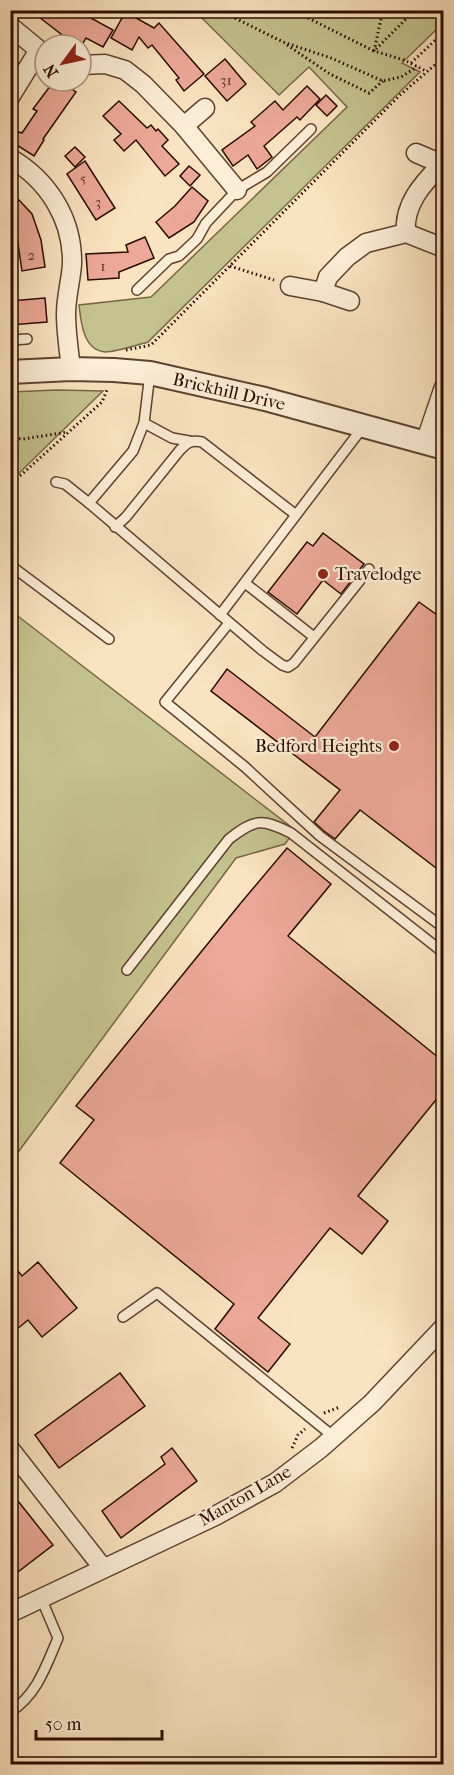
<svg xmlns="http://www.w3.org/2000/svg" width="454" height="1775" viewBox="0 0 454 1775" font-family="'IM FELL French Canon',serif">
  <style>
    .green { fill: #c4c28e; stroke: #776747; stroke-width: 1.5 }
    .building { fill: #eca898; stroke: #2a0c00; stroke-width: 1.5 }
    .lines { fill: none; stroke-linecap: round; stroke-linejoin: round }
    .service-casing { stroke: #5e4230; stroke-width: 12 }
    .minor-casing { stroke: #5e4230; stroke-width: 21 }
    .tertiary-casing { stroke: #5e4230; stroke-width: 26 }
    .path { stroke: #2a0c00; stroke-width: 3; stroke-dasharray: 1.5 3; stroke-linecap: butt }
    .service { stroke: #fcedd6; stroke-width: 9 }
    .minor { stroke: #fcedd6; stroke-width: 18 }
    .tertiary { stroke: #fcedd6; stroke-width: 22 }
    .poi-dot { fill: #8f2418; stroke: #fcedd6; stroke-width: 2 }
    .labels { text-anchor: middle; dominant-baseline: central; stroke-width: 4.5; stroke-linejoin: round; paint-order: stroke }
    .number-label { font-size: 15px; fill: #5a3326 }
    .street-label { font-size: 18px; fill: #2a0c00; stroke: #fcedd6 }
    .poi-label { font-size: 18px; fill: #2a0c00; stroke: #fcedd6; text-anchor: start }
  </style>
  <rect width="100%" height="100%" fill="#fae3c0"/>
  <filter id="stains"><feTurbulence type="fractalNoise" baseFrequency=".00333" numOctaves="4"/><feColorMatrix values="0 0 0 0 .2 0 0 0 0 .09 0 0 0 0 .02 0 0 0 .5 -.17"/></filter>
  <radialGradient id="worn" r=".72"><stop offset=".6" stop-color="#630" stop-opacity="0"/><stop offset="1" stop-color="#630" stop-opacity=".3"/></radialGradient>
  <g class="green">
    <path d="M195,11L443,10L444,22L402,63L420,72L148,342C137,345 116,352 105,352C83,350 81,322 79,305L151,297L347,107L309,67L279,95Z"/>
    <polygon points="56,390 103,391 11,481 11,392"/>
    <polygon points="10,610 295,830 285,844 236,858 16,1155 17,1217 10,1210"/>
  </g>
  <g class="building">
    <polygon points="30,10 69,10 77,17 80,12 113,30 103,47 86,38 82,45 62,45 66,38"/>
    <polygon points="117,10 122,10 154,28 159,23 204,74 184,91 176,80 179,78 152,45 148,48 139,37 132,50 111,38 122,18 123,19"/>
    <polygon points="225,59 246,84 227,101 205,76"/>
    <polygon points="54,81 60,81 76,92 43,139 44,140 34,156 12,142 19,132 22,133 37,111 33,109"/>
    <polygon points="307,86 320,99 300,120 297,117 264,146 272,157 257,169 248,155 233,166 222,150 255,126 251,122 275,101 283,110"/>
    <polygon points="326,95 337,106 327,116 316,105"/>
    <polygon points="119,101 147,128 151,125 156,131 158,129 168,140 162,146 179,164 165,176 136,140 124,151 114,140 121,134 103,116"/>
    <polygon points="75,147 85,157 75,167 65,156"/>
    <polygon points="85,161 115,208 96,220 67,174"/>
    <polygon points="189,166 200,175 190,186 180,176"/>
    <polygon points="192,187 208,201 194,222 169,238 156,222 175,206"/>
    <polygon points="19,200 32,214 41,240 45,267 22,271 17,237 10,214 10,208"/>
    <polygon points="145,237 154,258 119,272 119,278 88,280 86,254 128,252 126,245"/>
    <polygon points="45,298 47,322 10,325 10,301"/>
    <polygon points="323,533 364,564 341,594 323,580 297,614 268,592 307,542 313,546"/>
    <polygon points="419,602 444,620 444,874 360,810 335,839 324,831 314,822 340,790 211,691 227,669 315,737"/>
    <polygon points="287,848 331,884 288,936 444,1062 444,1090 358,1196 388,1221 362,1254 330,1228 258,1318 290,1344 268,1372 215,1329 234,1304 60,1163 94,1120 76,1106 240,904"/>
    <polygon points="10,1261 22,1276 38,1262 77,1308 42,1337 28,1320 10,1335"/>
    <polygon points="120,1373 145,1406 59,1468 35,1435"/>
    <polygon points="172,1448 197,1481 121,1538 102,1511 165,1464 161,1457"/>
    <polygon points="10,1491 53,1545 10,1578"/>
  </g>
  <g class="lines">
    <g class="service-casing">
      <g id="service">
        <polyline points="137,290 169,259 179,256 197,239 206,223 237,190 267,172 311,129"/>
        <polyline points="10,340 27,339"/>
        <polyline points="144,423 172,438 189,441"/>
        <polyline points="56,482 65,484 89,503 263,651 282,665 288,667 294,663 369,569"/>
        <polyline points="89,503 133,451 144,423 150,373"/>
        <path d="M115,527L126,517L180,450C188,442 191,440 202,442L296,515"/>
        <polyline points="10,565 109,639"/>
        <polyline points="245,583 314,637"/>
        <polyline points="220,615 363,427"/>
        <polyline points="229,623 165,702 245,767 320,836 444,928"/>
        <path d="M127,970L229,839C255,819 261,818 291,833L444,953"/>
        <polyline points="123,1317 157,1293 334,1437"/>
        <path d="M10,1712C37,1695 46,1666 58,1638L41,1598"/>
      </g>
    </g>
    <g class="minor-casing">
      <g id="minor">
        <polyline points="10,26 39,50 45,53"/>
        <polyline points="81,65 105,64 125,70 143,84 184,126 237,190"/>
        <polyline points="10,97 39,50"/>
        <polyline points="184,126 205,108"/>
        <polyline points="416,153 444,165"/>
        <path d="M10,158C48,180 73,219 72,264C71,280 66,297 66,314C66,332 69,351 71,369"/>
        <path d="M406,233C403,205 423,183 441,165"/>
        <polyline points="290,286 323,292 350,301"/>
        <polyline points="323,292 328,277 347,257 366,243 406,233 444,248"/>
        <polyline points="425,443 444,387"/>
        <polyline points="10,1449 103,1568"/>
        <polyline points="10,1613 215,1516 275,1483 321,1448 372,1403 444,1327"/>
      </g>
    </g>
    <g class="tertiary-casing">
      <polyline id="tertiary" points="10,372 71,369 114,370 150,373 265,399 444,448"/>
    </g>
    <g class="path">
      <polyline points="219,10 283,42 331,58 383,81 401,77 417,67"/>
      <polyline points="287,10 308,18 374,51 415,10"/>
      <polyline points="383,10 374,51 404,60 426,71"/>
      <polyline points="287,45 330,74 369,93 383,81"/>
      <polyline points="411,63 444,32"/>
      <polyline points="230,266 274,280"/>
      <polyline points="126,350 151,345 400,95 444,57"/>
      <polyline points="10,438 23,439 68,432"/>
      <polyline points="10,485 102,402 107,390"/>
      <polyline points="324,1413 340,1407"/>
      <polyline points="292,1448 298,1435 305,1429"/>
    </g>
    <use href="#service" class="service"/>
    <use href="#minor" class="minor"/>
    <use href="#tertiary" class="tertiary"/>
  </g>
  <g class="poi-dot">
    <circle cx="323" cy="574" r="6"/>
    <circle cx="394" cy="746" r="6"/>
  </g>
  <g class="labels">
    <g class="number-label">
      <text x="226" y="80">31</text>
      <text x="83" y="178">5</text>
      <text x="98" y="202">3</text>
      <text x="31" y="255">2</text>
      <text x="103" y="266">1</text>
    </g>
    <g class="street-label">
      <text transform="translate(229 392) rotate(13)">Brickhill Drive</text>
      <text transform="translate(245 1496) rotate(-30)">Manton Lane</text>
    </g>
    <g class="poi-label">
      <text x="335" y="574">Travelodge</text>
      <text x="382" y="746" text-anchor="end">Bedford Heights</text>
    </g>
  </g>
  <rect width="454" height="1775" fill="none" stroke="#fae3c0" stroke-width="36"/>
  <rect x="12" y="12" width="430" height="1751" fill="none" stroke="#2a0c00" stroke-width="3"/>
  <rect x="18" y="18" width="418" height="1739" fill="none" stroke="#2a0c00" stroke-width="1.5"/>
  <g transform="translate(63 63) rotate(237)"><circle r="28" fill="#fcedd6" stroke="#a89380" stroke-width="1.5"/>
  <path d="M0-4.5L10 22L0 15L-10 22Z" fill="#8f2418"/>
  <text y="-9" font-size="16" font-weight="bold" text-anchor="middle" fill="#2a0c00">N</text>
  </g>
  <path d="M36 1730v9h126v-9" fill="none" stroke="#2a0c00" stroke-width="3"/>
  <text x="45" y="1730" font-size="18" fill="#2a0c00" stroke="#fcedd6" stroke-width="4.5" paint-order="stroke">50 m</text>
  <rect width="100%" height="100%" filter="url(#stains)"/>
  <rect width="100%" height="100%" fill="url(#worn)"/>
</svg>
